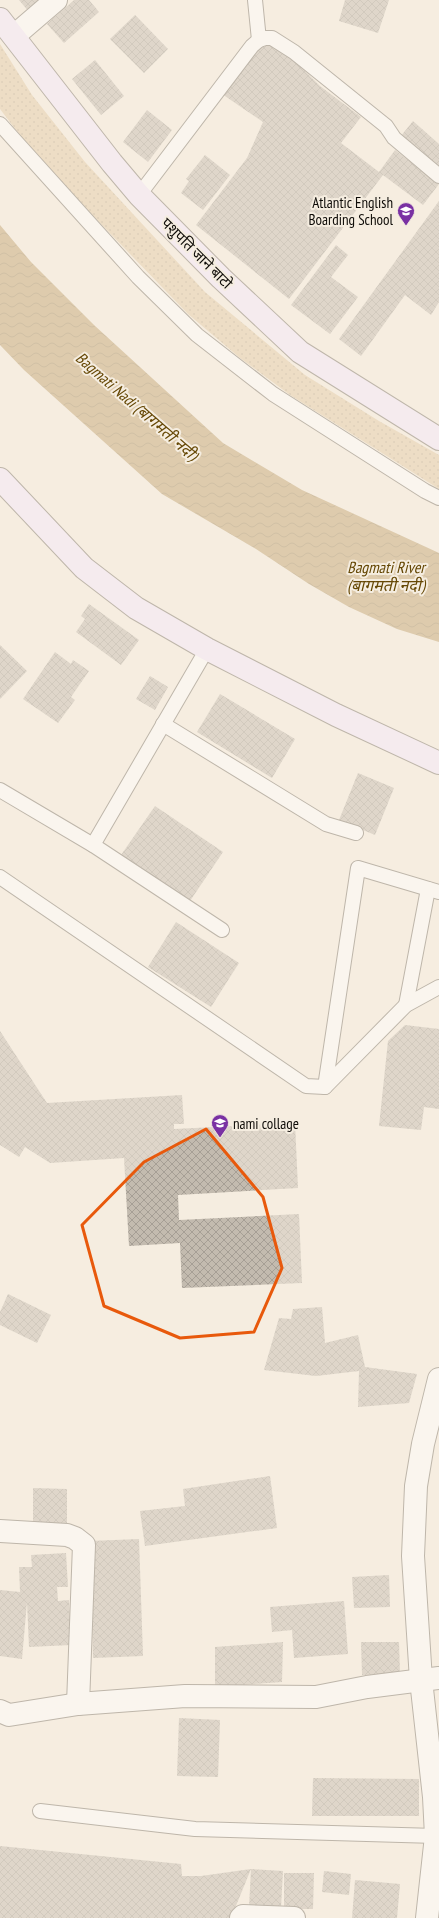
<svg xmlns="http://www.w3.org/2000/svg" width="439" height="1918" viewBox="0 0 439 1918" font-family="'PT Sans Narrow','Noto Sans Devanagari',sans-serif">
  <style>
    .grass { fill: url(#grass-dots) }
    .water { fill: url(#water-waves) }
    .building { fill: url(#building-cross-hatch) }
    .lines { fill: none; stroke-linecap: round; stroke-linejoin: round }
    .service-casing { stroke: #7b7469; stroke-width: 16 }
    .minor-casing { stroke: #7b7469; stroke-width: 24 }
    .secondary-casing { stroke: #7b7469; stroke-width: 24 }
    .service { stroke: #fff; stroke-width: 14 }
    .minor { stroke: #fff; stroke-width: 22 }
    .secondary { stroke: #f4e8fe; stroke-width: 22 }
    .marked { fill: none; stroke: #e8590c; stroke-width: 3; stroke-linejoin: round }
    .labels { text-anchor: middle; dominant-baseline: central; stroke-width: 4; stroke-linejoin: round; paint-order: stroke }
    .poi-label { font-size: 15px; fill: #0e0b07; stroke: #f5ede0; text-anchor: end }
    .street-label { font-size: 15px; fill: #0e0b07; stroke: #f5ede0 }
    .water-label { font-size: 16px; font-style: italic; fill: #654704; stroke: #f5ede0 }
  </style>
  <defs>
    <pattern id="grass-dots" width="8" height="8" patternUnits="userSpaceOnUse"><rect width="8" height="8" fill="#e3cba4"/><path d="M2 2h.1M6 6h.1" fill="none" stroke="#c2ad8c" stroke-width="1.8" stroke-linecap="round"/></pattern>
    <pattern id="water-waves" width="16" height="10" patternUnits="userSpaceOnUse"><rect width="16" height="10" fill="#c0a26f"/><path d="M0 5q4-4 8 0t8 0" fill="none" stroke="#a48a5f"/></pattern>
    <pattern id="building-cross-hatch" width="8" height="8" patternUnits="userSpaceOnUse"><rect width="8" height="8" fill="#c3bbaf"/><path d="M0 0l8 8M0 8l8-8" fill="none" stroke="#a69f95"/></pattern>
  </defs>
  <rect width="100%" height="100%" fill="#f5ede0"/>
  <polygon class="grass" points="0,44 32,95 85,162 205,292 305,375 379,421 439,455 439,489 290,395 240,358 188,314 71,193 28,146 0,109"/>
  <polygon class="water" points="0,225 31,262 94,325 223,443 302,490 439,553 439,642 397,629 349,607 309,584 256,549 162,494 24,370 0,345"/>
  <g class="building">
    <polygon points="19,0 44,0 29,12"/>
    <polygon points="74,0 89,0 99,12 64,43 47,24"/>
    <polygon points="345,0 389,0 378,33 339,21"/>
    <polygon points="135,15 168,49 144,73 110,39"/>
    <polygon points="269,42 300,66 320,86 361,117 341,143 379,172 395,150 439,184 423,205 383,175 289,299 196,225 247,158 263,122 222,94 259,45"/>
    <polygon points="95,60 124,96 101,115 72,79"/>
    <polygon points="147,110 172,130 148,162 123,142"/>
    <polygon points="413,121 439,144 439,169 401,136"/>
    <polygon points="205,155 230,175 203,210 181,193 189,181 186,179"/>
    <polygon points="439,201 439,302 431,315 405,295 361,356 339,339"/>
    <polygon points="336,245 348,255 331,277 358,297 330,334 291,305"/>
    <polygon points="89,604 139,640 121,665 76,632 85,619 81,616"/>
    <polygon points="0,645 27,671 0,699"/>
    <polygon points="55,652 71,664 73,660 89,671 71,697 75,700 58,723 23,699"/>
    <polygon points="150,676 168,687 155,710 136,699"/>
    <polygon points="220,694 295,739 272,778 197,732"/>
    <polygon points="358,773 394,788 375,835 339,820"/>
    <polygon points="155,806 223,852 190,901 121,855"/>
    <polygon points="176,922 239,963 211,1007 148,967"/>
    <polygon points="405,1025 439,1029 439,1109 424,1107 421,1130 379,1126 388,1041"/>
    <polygon points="0,1031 47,1103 182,1095 184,1124 174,1124 174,1129 295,1123 298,1188 178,1195 179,1220 299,1214 302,1283 182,1288 180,1243 129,1246 124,1158 50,1163 25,1147 19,1157 0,1145"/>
    <polygon points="8,1294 51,1315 37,1343 0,1325 0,1312"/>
    <polygon points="322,1307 325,1343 358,1335 365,1367 417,1374 409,1403 358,1407 359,1371 316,1376 264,1370 279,1318 291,1319 293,1309"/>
    <polygon points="270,1476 277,1528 145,1546 140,1511 185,1506 183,1489"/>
    <polygon points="33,1488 67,1489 67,1526 33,1525"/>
    <polygon points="139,1539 143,1656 93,1658 90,1541"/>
    <polygon points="66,1553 68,1587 57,1587 58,1601 69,1600 71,1645 29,1647 27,1602 22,1659 0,1656 0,1590 20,1592 19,1567 32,1567 31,1555"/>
    <polygon points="389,1575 390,1607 354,1608 352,1577"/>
    <polygon points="344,1601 348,1654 294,1658 292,1630 272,1632 270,1607"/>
    <polygon points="283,1642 282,1682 215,1687 215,1647"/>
    <polygon points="361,1642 399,1642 400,1674 362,1675"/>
    <polygon points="179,1718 220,1720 218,1777 177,1776"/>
    <polygon points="313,1778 419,1779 419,1816 312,1816"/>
    <polygon points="0,1846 181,1864 182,1876 201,1876 251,1869 283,1871 281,1908 249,1907 251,1869 231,1918 0,1918"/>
    <polygon points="324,1871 351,1874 349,1895 322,1892"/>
    <polygon points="284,1873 314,1873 313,1909 284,1909"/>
    <polygon points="355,1880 400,1884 397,1918 352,1918"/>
  </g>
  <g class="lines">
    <g class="service-casing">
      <g id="service">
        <polyline points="255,0 259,40"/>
        <polyline points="0,124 138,277 197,335 273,394 425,491 439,498"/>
        <polyline points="139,195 252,46 259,40 265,38 272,38 294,52 386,126 394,138 439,176"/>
        <polyline points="163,724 326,824 356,833"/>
        <polyline points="0,790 93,845 222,930"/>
        <polyline points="93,845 207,649"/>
        <polyline points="0,877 306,1086 325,1087 406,1005 439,987"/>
        <polyline points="406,1005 428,889"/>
        <polyline points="325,1087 358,868 439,892"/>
        <polyline points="40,1811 195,1829 436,1836"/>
      </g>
    </g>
    <g class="minor-casing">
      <g id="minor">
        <polyline points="14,36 56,0"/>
        <polyline points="0,1531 67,1535 75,1538 84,1545 78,1704"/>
        <polyline points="0,1711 9,1715 78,1704 185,1696 316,1697 367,1687 439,1678"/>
        <polyline points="241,1918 243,1916 294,1918"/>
        <polyline points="427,1918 436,1836 434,1797 421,1680 413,1556 416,1486 423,1444 439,1379"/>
      </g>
    </g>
    <g class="secondary-casing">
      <g id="secondary">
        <polyline points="0,19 112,163 139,195 221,278 300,352 439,439"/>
        <polyline points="0,479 84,568 136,608 207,649 336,715 439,763"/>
      </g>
    </g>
    <use href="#service" class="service"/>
    <use href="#minor" class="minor"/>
    <use href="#secondary" class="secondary"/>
  </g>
  <path d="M0 0H439V1918H0ZM206,1129L263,1197L282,1268L254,1332L180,1338L104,1306L82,1225L144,1162Z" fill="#f5ede0" fill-opacity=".55" fill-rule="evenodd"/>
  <path class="marked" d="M206,1129L263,1197L282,1268L254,1332L180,1338L104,1306L82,1225L144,1162Z"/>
  <defs>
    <g id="school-pin" transform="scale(0.9)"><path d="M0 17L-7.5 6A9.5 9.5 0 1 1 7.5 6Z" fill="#7a31a3" stroke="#f5ede0"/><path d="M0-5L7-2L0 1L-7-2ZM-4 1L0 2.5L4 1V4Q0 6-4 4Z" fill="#fff"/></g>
    <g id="university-pin" transform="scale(0.9)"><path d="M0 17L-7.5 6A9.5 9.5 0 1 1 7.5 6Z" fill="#7a31a3" stroke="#f5ede0"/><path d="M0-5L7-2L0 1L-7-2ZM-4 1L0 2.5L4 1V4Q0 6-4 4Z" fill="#fff"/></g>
  </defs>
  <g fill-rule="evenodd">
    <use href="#school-pin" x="406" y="211"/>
    <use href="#university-pin" x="220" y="1123"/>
  </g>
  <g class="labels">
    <g class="poi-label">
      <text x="393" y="202">Atlantic English<tspan x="393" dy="17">Boarding School</tspan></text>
      <text x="233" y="1123" text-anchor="start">nami collage</text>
    </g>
    <g class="street-label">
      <text transform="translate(197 253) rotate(45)">पशुपति जाने बाटो</text>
    </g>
    <g class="water-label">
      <text transform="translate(137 406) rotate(41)">Bagmati Nadi (बागमती नदी)</text>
      <text x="386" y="567">Bagmati River<tspan x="386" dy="18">(बागमती नदी)</tspan></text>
    </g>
  </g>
</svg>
